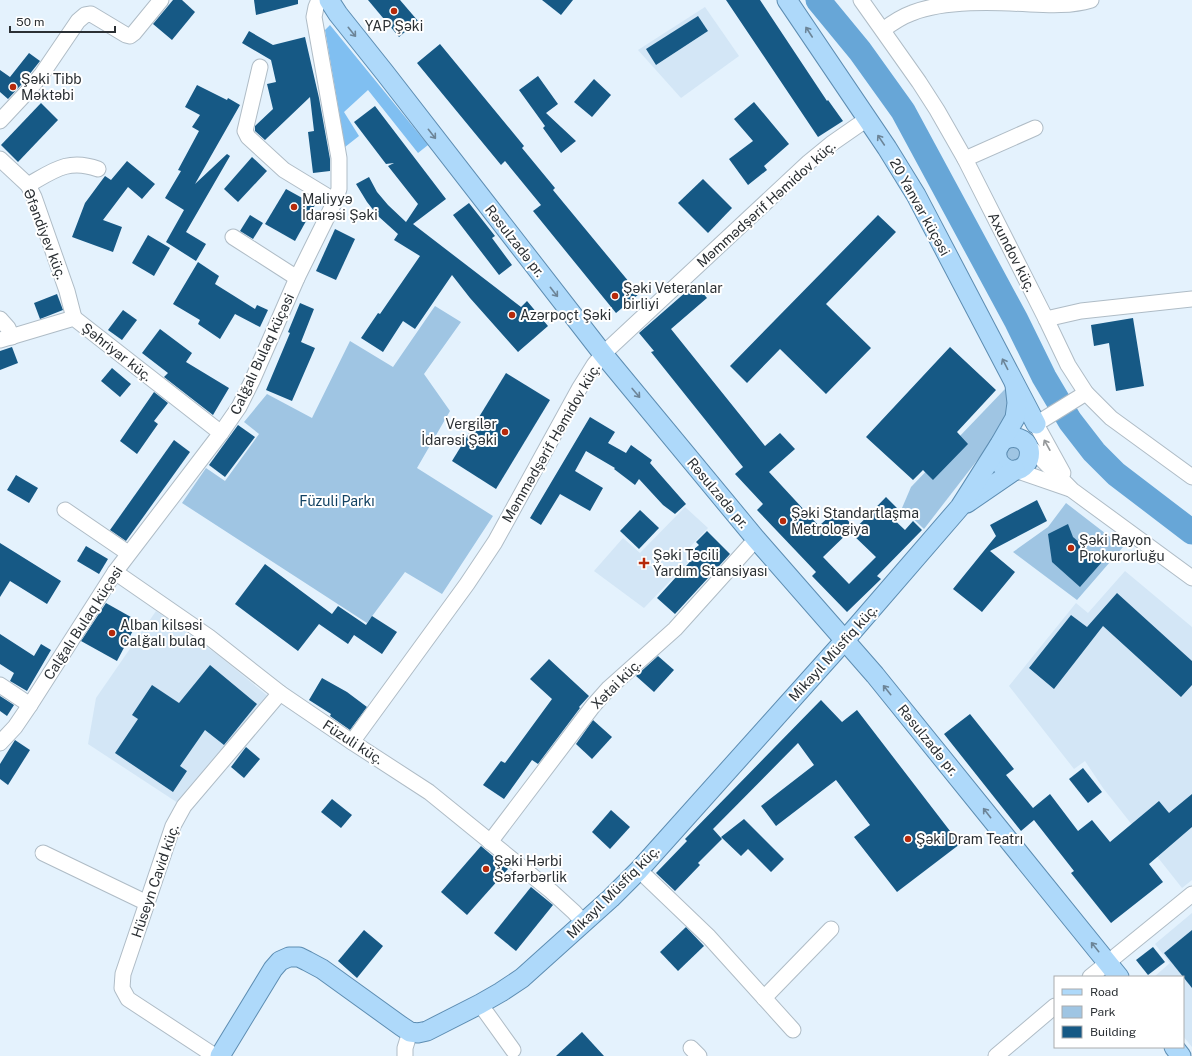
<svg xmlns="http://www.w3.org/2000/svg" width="1192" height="1056" viewBox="0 0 1192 1056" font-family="'Public Sans',sans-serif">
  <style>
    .built { fill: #d3e6f6 }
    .green { fill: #9fc5e3 }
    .forest { fill: #80bff1 }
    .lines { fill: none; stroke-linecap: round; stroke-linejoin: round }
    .river { stroke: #67a6d7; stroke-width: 25 }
    .building { fill: #165985 }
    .minor-casing { stroke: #afbcc6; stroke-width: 17 }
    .major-casing { stroke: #5d8db2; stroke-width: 21 }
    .minor { stroke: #fff; stroke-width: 15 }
    .major { stroke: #aed9fa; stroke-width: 19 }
    .oneway { stroke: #6c8497 }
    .oneway2 { stroke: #95989a }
    .poi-dot { fill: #b62a0b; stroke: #fff; stroke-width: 1.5 }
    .labels { text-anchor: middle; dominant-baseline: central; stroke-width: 4; stroke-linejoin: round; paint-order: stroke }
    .poi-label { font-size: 14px; fill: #2b3034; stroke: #fff; text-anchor: start }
    .street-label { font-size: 14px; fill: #2b3034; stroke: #fff }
    .park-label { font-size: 14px; fill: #124263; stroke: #fff }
  </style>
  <rect width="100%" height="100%" fill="#e4f2fd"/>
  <g class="built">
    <polygon points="705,7 739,56 681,98 638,50"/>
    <polygon points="685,507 708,528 689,548 695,555 644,608 594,571 623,538 640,553"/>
    <polygon points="1125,571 1192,627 1192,880 1182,888 1103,788 1085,761 1074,769 1009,686 1076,603 1088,613"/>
    <polygon points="156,611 218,655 269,697 178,803 88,744 96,698"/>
    <polygon points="1192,913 1192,1047 1183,1036 1183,977 1154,977 1170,963 1155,944"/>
  </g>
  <g class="green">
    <polygon points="435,306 461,322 424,374 450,411 417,468 493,516 442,594 405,572 367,623 182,503 206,468 225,481 259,434 244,422 267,394 312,418 350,341 393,367"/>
    <polygon points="1005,389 1010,398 1008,414 999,432 924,529 902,508 911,487"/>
    <polygon points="1018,446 1021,456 1017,462 1006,459 1005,449"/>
    <polygon points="1066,503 1123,547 1077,600 1013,552 1048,527"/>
  </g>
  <polygon class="forest" points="330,25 428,145 418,153 368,90 344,112 359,136 345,147 325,30"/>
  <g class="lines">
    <polyline class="river" points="818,0 860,51 903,111 1016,320 1044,377 1070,421 1094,452 1116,474 1192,532"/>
  </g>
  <g class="building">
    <polygon points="173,0 182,0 195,12 172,40 153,24"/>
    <polygon points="254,0 298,0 298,4 256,15"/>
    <polygon points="368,0 400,0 418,21 399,37"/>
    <polygon points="542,0 573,0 561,15"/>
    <polygon points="726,0 760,0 827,101 828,100 843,121 818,137"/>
    <polygon points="698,16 708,31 656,65 646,49"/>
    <polygon points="249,31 273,45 305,37 319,98 330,159 330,171 313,173 308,132 314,131 310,97 265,140 255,131 255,126 273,109 267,84 276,82 271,60 242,43"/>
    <polygon points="440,44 524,146 522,148 555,188 553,190 639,294 616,313 533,211 541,205 505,161 501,165 417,63"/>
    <polygon points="29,53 40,61 21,85 8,99 0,92 0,70 10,77"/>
    <polygon points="538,76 558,104 546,113 576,141 561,153 543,128 545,126 519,90"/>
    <polygon points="594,79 611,95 592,117 574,102"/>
    <polygon points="197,85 227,100 228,98 240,105 195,184 227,154 230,156 186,232 206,244 196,261 166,242 184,210 165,198 181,171 178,170 199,131 192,127 200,115 185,107"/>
    <polygon points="754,102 789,144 764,166 767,170 748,185 729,159 753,141 734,119"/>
    <polygon points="41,103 58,120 18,162 1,145"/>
    <polygon points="375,106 446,199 413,224 521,307 527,301 548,326 518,352 470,298 452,275 415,329 403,321 383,352 361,338 378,313 380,314 420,256 394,240 398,234 378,216 367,202 356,184 369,177 377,192 388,205 406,222 418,204 388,166 394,163 386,164 354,122"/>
    <polygon points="252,157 267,171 238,202 224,189"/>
    <polygon points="127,161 155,184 142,199 128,187 103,220 122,227 113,252 72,237 85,203 105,176 111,180"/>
    <polygon points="703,179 732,208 708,233 678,203"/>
    <polygon points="286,189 315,205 295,241 265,224"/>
    <polygon points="469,203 495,236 492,238 512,265 499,275 453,215"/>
    <polygon points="250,215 263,223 253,239 240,231"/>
    <polygon points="878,215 896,232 826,304 871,348 826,394 780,349 747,383 730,366"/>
    <polygon points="335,229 355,239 336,280 316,271"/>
    <polygon points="148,235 170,248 154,276 132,263"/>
    <polygon points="198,262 219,276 215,284 255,309 257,305 268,310 260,327 235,314 220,339 198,324 200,320 173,304"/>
    <polygon points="695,284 707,298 671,329 765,446 780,433 795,449 769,472 819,526 837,509 854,527 823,557 849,584 876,557 851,533 886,497 897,508 889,515 905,530 913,521 922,530 877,576 881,579 847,612 812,576 816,572 757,510 763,504 735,474 743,467 651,352 654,351 639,333"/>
    <polygon points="57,294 63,310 40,319 34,303"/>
    <polygon points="300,303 314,309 301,342 315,348 292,401 266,390 290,333 288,332"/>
    <polygon points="123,310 137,320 122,340 108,330"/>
    <polygon points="1133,318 1144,386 1116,391 1109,343 1094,346 1091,325"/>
    <polygon points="160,329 192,353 186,362 229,388 213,415 164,377 168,373 142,353"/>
    <polygon points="12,347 18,363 0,370 0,351"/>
    <polygon points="950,347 996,390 957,432 968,444 933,480 923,470 913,480 866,437"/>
    <polygon points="112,368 131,384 120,397 101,381"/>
    <polygon points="506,373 550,400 496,489 452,461"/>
    <polygon points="154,392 168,403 154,421 158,424 137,454 120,441"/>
    <polygon points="590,417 615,432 608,443 626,453 631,445 652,460 650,463 686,504 675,514 663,505 639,479 635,485 614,469 615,468 586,451 575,471 603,488 590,511 560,494 541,525 530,518"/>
    <polygon points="238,425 255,437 225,477 209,465"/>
    <polygon points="174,440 190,452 126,541 110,530"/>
    <polygon points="16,475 38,488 29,503 7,490"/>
    <polygon points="1037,500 1047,521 990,551 1015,572 982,612 953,589 996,536 990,525"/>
    <polygon points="640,510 659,528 639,549 620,531"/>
    <polygon points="1068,524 1073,537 1102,562 1080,587 1052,562 1048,534"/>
    <polygon points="707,531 730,554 675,614 657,598 697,554 693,550 699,545 696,542"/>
    <polygon points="0,543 61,581 47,604 10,581 0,597"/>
    <polygon points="86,546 108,559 99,574 77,561"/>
    <polygon points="265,564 332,614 338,606 366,625 372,616 397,632 382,654 354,635 348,644 319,624 298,651 235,604"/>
    <polygon points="1117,593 1192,661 1192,685 1181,697 1103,626 1054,689 1029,668 1071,615 1087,627"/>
    <polygon points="106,603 138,621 117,661 81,641"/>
    <polygon points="0,634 34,656 41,644 51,650 27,691 10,681 14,673 0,664"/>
    <polygon points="658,656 674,670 654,692 636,676"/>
    <polygon points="549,659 589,696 579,707 580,708 538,764 532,760 504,799 483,785 501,761 505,763 552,699 530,679"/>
    <polygon points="210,665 257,704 224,745 205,730 180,766 187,771 173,792 115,753 138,719 132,715 152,685 179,703"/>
    <polygon points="322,678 347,692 367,707 350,730 330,716 331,714 309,700"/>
    <polygon points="0,696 14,705 7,716 0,711"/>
    <polygon points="821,700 842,722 857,710 960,844 897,892 854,837 870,825 836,780 776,826 761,806 814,765 798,743 713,829 722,839 698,863 700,865 675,891 656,873 687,841 685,839"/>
    <polygon points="970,714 1014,769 1006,775 1033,808 1050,794 1078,831 1092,820 1110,842 1159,801 1169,813 1192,794 1192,827 1149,864 1163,882 1111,923 1071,873 1074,871 1034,820 1021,831 944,734"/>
    <polygon points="593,720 612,737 592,759 576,744"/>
    <polygon points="15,740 30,750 8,785 0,779 0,764"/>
    <polygon points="246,747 260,759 244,778 231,767"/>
    <polygon points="1083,768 1102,792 1088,803 1069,779"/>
    <polygon points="332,799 352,815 341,828 321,812"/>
    <polygon points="611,810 630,827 610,849 592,832"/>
    <polygon points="744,819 784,859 771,872 748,849 741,856 721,837"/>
    <polygon points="481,846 508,869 467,915 441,892"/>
    <polygon points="531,887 553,905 516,951 494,933"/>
    <polygon points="686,927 704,946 678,971 660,952"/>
    <polygon points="364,930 383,946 357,978 338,961"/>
    <polygon points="1192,930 1192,988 1164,953"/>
    <polygon points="1153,947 1165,962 1148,975 1136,960"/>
    <polygon points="582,1032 604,1056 556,1056"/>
  </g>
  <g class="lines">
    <g class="minor-casing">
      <g id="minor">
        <polyline points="861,0 919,82 937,110 965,159 1046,319 1068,365 1086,393 1111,418 1192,477"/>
        <path d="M883,30C892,23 901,17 912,13C945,0 995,2 1030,4C1050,5 1071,6 1091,0"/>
        <polyline points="260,67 245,131 248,137 284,170 335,201"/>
        <polyline points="0,121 28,91 42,74 78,21 85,15 91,14 126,35 130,36 134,33 161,0"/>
        <polyline points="0,159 28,185 34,197 67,291 74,318"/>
        <polyline points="965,159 1035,128"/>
        <path d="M28,185C53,171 68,158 98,169"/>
        <polyline points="233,237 297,278"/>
        <polyline points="0,319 8,328 12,337"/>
        <polyline points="1046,319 1081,311 1192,299"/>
        <polyline points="0,340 74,318 221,433"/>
        <polyline points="1024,441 1072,490 1192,578"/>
        <polyline points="1015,470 1070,489"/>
        <polyline points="1063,473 1036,424 1086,393"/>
        <polyline points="65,510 128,553"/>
        <polyline points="115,572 209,637 280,693 352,742 429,792 551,891 574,912 584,923"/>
        <polyline points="0,685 30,705"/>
        <polyline points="352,742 467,584 495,542 579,389 594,365 603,354 809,162 831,144 867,119"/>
        <polyline points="0,743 15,727 30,705 115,572 221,433 239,407 252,381 297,278 335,201 339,189 339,158 314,17 316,7 319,0"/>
        <polyline points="490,842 593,706 609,688 675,629 756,539"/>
        <polyline points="43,853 147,903"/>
        <polyline points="639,870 709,937 793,1030"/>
        <polyline points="1090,977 1192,894"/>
        <polyline points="764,998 831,929"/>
        <polyline points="480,1004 513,1050"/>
        <polyline points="691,1048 699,1056"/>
        <polyline points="215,1056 128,999 122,988 123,974 173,826 184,806 280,693"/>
        <polyline points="405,1056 405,1048 410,1032"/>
        <polyline points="996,1056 1055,1006"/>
      </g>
    </g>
    <g class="major-casing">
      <g id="major">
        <polyline points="329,0 338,14 385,73 603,354 756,539 875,675 1119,977"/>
        <polyline points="787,0 887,148 916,195 1036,424"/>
        <path d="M1001,443C987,461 1012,481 1026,464C1029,460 1030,454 1029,449C1026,438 1014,435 1004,440"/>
        <polyline points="967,503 1015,470"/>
        <polyline points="1174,1047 1181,1056"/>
        <polyline points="220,1056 273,969 280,961 289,957 299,957 307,961 322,969 401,1026 410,1032 418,1033 427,1031 480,1004 501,992 522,978 611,898 639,870 845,640 960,507 1000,444 1015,418 1017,403 1015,385"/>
      </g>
    </g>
    <use href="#minor" class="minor"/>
    <use href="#major" class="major"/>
  </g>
  <defs><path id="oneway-shaft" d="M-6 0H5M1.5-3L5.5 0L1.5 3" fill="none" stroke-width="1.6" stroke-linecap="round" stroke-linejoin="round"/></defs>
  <g class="oneway">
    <use href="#oneway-shaft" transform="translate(352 32) rotate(51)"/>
    <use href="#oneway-shaft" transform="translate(809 32) rotate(-123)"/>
    <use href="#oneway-shaft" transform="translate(432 134) rotate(52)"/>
    <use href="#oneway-shaft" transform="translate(881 140) rotate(-124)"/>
    <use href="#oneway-shaft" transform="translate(554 292) rotate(52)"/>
    <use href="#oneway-shaft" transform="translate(1005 364) rotate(-117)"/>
    <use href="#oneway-shaft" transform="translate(636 393) rotate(50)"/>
    <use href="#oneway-shaft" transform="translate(887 690) rotate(-129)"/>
    <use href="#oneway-shaft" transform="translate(987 813) rotate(-128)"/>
    <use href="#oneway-shaft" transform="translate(1095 947) rotate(-129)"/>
  </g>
  <use class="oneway2" href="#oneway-shaft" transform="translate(1047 445) rotate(-119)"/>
  <g class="poi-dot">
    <circle cx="394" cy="11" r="4"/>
    <circle cx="13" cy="87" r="4"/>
    <circle cx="294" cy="207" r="4"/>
    <circle cx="615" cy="296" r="4"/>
    <circle cx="512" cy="315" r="4"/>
    <circle cx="505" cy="432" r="4"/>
    <circle cx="783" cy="521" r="4"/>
    <circle cx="1071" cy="548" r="4"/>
    <path d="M642 557h4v4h4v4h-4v4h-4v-4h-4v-4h4z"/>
    <circle cx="112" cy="633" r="4"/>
    <circle cx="908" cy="839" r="4"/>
    <circle cx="486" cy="869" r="4"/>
  </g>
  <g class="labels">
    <g class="poi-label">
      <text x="394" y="26" text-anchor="middle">YAP Şəki</text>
      <text x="21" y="79">Şəki Tibb<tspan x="21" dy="16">Məktəbi</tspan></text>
      <text x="302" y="199">Maliyyə<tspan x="302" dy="16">İdarəsi Şəki</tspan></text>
      <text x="623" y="288">Şəki Veteranlar<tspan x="623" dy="16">birliyi</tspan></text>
      <text x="520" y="315">Azərpoçt Şəki</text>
      <text x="497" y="424" text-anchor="end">Vergilər<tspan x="497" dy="16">İdarəsi Şəki</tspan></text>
      <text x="791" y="513">Şəki Standartlaşma<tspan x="791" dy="16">Metrologiya</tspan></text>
      <text x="1079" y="540">Şəki Rayon<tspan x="1079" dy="16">Prokurorluğu</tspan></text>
      <text x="653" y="555">Şəki Təcili<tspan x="653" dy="16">Yardım Stansiyası</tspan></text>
      <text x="120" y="625">Alban kilsəsi<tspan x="120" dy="16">Calğalı bulaq</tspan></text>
      <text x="916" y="839">Şəki Dram Teatrı</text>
      <text x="494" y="861">Şəki Hərbi<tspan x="494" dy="16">Səfərbərlik</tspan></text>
    </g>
    <g class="street-label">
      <text transform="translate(766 204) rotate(-42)">Məmmədşərif Həmidov küç.</text>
      <text transform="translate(920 207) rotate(61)">20 Yanvar küçəsi</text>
      <text transform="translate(45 234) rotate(69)">Əfəndiyev küç.</text>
      <text transform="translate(515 241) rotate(52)">Rəsulzadə pr.</text>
      <text transform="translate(1012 252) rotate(63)">Axundov küç.</text>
      <text transform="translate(117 352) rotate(38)">Şəhriyar küç.</text>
      <text transform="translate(262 354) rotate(-65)">Calğalı Bulaq küçəsi</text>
      <text transform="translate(551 443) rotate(-60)">Məmmədşərif Həmidov küç.</text>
      <text transform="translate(718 493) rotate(50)">Rəsulzadə pr.</text>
      <text transform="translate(83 623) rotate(-57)">Calğalı Bulaq küçəsi</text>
      <text transform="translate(833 653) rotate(-48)">Mikayıl Müsfiq küç.</text>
      <text transform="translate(616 684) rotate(-45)">Xətai küç.</text>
      <text transform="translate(928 740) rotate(51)">Rəsulzadə pr.</text>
      <text transform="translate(353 742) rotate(33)">Füzuli küç.</text>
      <text transform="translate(155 881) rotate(-71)">Hüseyn Cavid küç.</text>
      <text transform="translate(613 892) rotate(-45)">Mikayıl Müsfiq küç.</text>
    </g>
    <g class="park-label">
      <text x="337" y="501">Füzuli Parkı</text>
    </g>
  </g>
  <rect x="1054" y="976" width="130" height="72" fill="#ffffff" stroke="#aaacae"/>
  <rect x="1062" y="989" width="20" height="6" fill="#aed9fa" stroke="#aaacae"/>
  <text x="1090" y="996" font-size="12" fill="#2b3034">Road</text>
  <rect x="1062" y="1006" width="20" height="12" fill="#9fc5e3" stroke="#aaacae"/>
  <text x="1090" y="1016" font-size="12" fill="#2b3034">Park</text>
  <rect x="1062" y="1026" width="20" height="12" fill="#165985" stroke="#aaacae"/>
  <text x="1090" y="1036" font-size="12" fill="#2b3034">Building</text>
  <path d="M10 26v6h105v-6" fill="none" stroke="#2b3034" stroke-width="2"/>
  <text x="16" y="26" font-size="12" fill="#2b3034" stroke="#ffffff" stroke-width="3" paint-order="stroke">50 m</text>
</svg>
